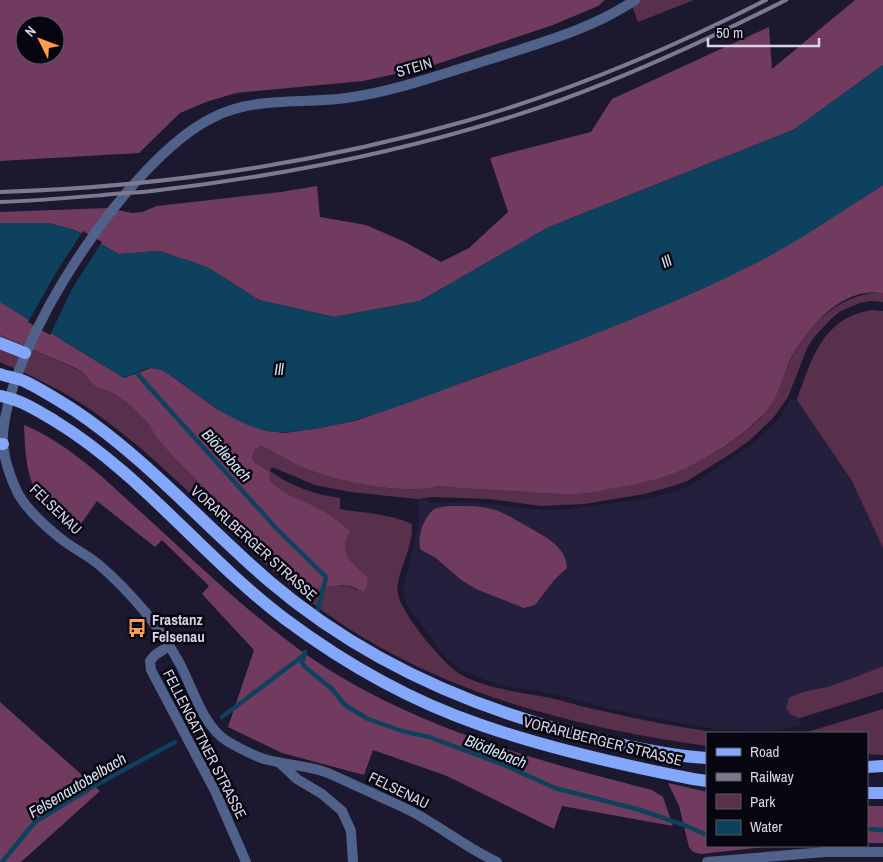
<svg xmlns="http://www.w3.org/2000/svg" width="883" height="862" viewBox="0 0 883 862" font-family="'Archivo Narrow',sans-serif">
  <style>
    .built { fill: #251f3e }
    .green { fill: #59304b }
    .forest { fill: #713b5f; fill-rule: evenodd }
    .water { fill: #0e415e }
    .pier { fill: #1c1830 }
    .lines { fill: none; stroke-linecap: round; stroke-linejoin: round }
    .stream { stroke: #0e415e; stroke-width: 4.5 }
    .minor { stroke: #50628a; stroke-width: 10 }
    .primary { stroke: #83a8fb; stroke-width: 12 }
    .rail { stroke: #7d7a8f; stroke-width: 4 }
    .labels { text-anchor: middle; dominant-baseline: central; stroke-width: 5; stroke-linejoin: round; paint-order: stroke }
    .street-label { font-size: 15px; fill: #d6d4e5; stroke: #07050f }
    .poi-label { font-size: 15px; font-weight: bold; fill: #d6d4e5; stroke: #07050f; text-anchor: start }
    .water-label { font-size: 16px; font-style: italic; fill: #d4e4f0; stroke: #07050f }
  </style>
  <rect width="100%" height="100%" fill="#1c1830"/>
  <polygon class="built" points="791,400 797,400 852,481 883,548 883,666 851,679 818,689 799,693 791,715 800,718 800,726 772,731 716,729 649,717 602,707 563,696 497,684 463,671 447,659 407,605 403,591 419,522 418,497 432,503 469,502 541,510 562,510 646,499 676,491 690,486 713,471 752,444 777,421"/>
  <g class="green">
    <polygon points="630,0 694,0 638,22"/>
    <path d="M879,292L883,293V302L871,301L860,303L841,311L832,318L816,335L808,346L788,397L774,417L750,440L732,453L687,481L673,486L644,494L584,504L541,506L489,499L432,497L417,499L351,492L315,485L272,467L270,471C290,486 316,495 340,498V509C364,513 391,514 412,524C412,533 411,542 408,550C405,562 395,582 398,594C401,613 443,664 460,674C485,689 526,693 555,699C571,703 587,708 603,711C641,720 679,727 718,733H707V746C563,726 417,687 302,595C229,537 168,463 91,410C62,390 32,376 0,362V335L83,372L88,379L95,386L115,394L133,408L146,421L160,442L176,460L272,554L312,589C328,587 343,582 358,590L360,570C345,557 339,550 349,531C340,523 331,515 320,509C300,499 284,497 269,479L270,472L254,462L252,457L255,449L261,446C274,451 286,460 299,466C334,481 403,496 439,486C457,488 475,489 492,490C522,491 550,495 579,494C590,493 602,490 613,488C667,479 718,459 758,420C776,401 779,383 790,361C807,326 838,295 879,292Z"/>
    <path d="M872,310L883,311V548L852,481L797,400C811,360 823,317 872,310Z"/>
    <path d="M883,666V692L800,718L791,715L786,708L789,698C801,691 814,690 827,687C846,681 864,674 883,666Z"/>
    <polygon points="883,709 883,755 867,754 867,733 804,733"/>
  </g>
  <g class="forest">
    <path d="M0,0H605L598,6L553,25L431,66L363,81L236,93L206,102L180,113L139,153L0,161ZM25,25H55V55H25Z"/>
    <polygon points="855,0 883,0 883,65 793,130 549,227 420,301 334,317 259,300 207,267 159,251 119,254 75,230 48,223 0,223 0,212 108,208 132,213 142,212 157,206 281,192 317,186 320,217 366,225 405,242 441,262 469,248 508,212 490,158 591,132 612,99 769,27 772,69"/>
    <path d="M883,185V293C842,286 807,328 790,360C782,377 779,396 766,411C743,437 711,457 679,471C661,479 640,483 621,487C607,489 593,493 579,494C550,495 522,491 492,490C475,489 457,488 439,486C403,496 334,481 299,466C286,460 274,451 261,446L255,449L252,457L254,462L270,472L269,479C284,497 301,499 320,509C331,515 340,523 350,531C336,555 353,562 368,578L366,588L363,591L350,586L341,585L312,589L272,554L176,460L160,442L146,421L133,408L115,394L95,386L88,379L83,372L75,368L0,335V302L124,378L151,368L163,370L217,409L244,423L267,431L285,433L320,428L358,420L553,350L695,292L758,262Z"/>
    <path d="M24,425C65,442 101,475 133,505C180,547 225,592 275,631C383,719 519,756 652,790L663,797L673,826L562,806L554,829L447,776L373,750L364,775L282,753L228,727L254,650L202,594L209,586L162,540L155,547L97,501L74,534C60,522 38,501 32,483C25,464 25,444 24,425Z"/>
    <path d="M448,506C464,506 480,505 495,510C505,513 514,519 523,524C541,535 566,544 567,568L555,579L535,605L524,608L476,589L461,580L436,558L421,550C416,539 424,517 433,510C438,507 443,507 448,506Z"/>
    <polygon points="0,702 100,791 21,862 0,862"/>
    <polygon points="668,783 707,792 707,846 772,846 701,854 693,852 689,847 679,806"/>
    <rect x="867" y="806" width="16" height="37"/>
  </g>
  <path class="water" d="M883,65V185L876,190C837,214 798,242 756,263C664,310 566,346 469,380C410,402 350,428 287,432C249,435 213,406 184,385C174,378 164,368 151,368C142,369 132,374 124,378L0,302V223H48L75,230L119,254L159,251L207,267L259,300L334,317L420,301L549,227L793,130Z"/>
  <polygon class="pier" points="83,231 102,242 72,289 50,335 28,322 57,271"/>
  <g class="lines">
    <g class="stream">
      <polyline points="136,369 137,373 149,387 276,528 326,577 318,609"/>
      <polyline points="305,652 302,663 305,667 331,688 345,705 368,719 402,731 429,737 504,765 555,788 640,810 684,825 707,835"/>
      <polyline points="222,717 304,655"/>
      <polyline points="867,829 883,830"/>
      <polyline points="2,862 35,822 89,789 175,742"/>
    </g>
    <g class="minor">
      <polyline points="169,646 155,655 150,661 151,670 215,791 246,862"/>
      <polyline points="281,764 297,779 322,794 342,811 351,831 353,862"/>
      <path d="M497,862C471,850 449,833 425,819C408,808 388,801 370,792C356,786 342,779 328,773C309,766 288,765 268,760C255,757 239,748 227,741C203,726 193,689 180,664C170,646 159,629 146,613C131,595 116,579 98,564C86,554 72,548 60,538C45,526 22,505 15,487C8,471 2,453 3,435C9,342 128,160 212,118C254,96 301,104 346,98C397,91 445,73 494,58C542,42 592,29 635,0"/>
      <polyline points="707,862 825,852 883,852"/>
    </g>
    <g class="primary">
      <polyline points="0,343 25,353"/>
      <path d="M0,374C8,377 16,378 24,381C41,389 58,400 74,410C146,458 204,525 269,581C364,662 477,711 597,739C633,747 670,756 707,758"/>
      <path d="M0,396C21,400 37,410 55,421C142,474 204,558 285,619C344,663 411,701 481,725C550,749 621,765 693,779L707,781"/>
      <polyline points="0,444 3,444"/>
      <polyline points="867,767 883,766"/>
      <polyline points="867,793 883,793"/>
    </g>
    <g class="rail">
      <path d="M0,192C157,187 315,164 466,121C570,91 670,49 766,0"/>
      <path d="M0,202C34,201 68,198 103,195C119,193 135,193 152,191C290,175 429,147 561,100C638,72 713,37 786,0"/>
    </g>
  </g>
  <defs>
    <g id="bus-bare" transform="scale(1.5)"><path d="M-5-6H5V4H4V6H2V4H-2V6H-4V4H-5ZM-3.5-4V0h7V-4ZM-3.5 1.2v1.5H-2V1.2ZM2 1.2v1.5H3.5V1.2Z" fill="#fc9d52" stroke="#07050f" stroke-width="2.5" paint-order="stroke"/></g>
  </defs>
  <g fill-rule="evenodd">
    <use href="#bus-bare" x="137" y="628"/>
  </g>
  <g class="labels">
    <g class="street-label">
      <text transform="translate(414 67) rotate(-16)">STEIN</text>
      <text transform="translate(56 509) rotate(44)">FELSENAU</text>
      <text transform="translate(254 543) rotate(42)">VORARLBERGER STRASSE</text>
      <text transform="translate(603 741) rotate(14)">VORARLBERGER STRASSE</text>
      <text transform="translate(205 744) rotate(63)">FELLENGATTNER STRASSE</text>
      <text transform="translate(399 790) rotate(26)">FELSENAU</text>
    </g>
    <g class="poi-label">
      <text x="152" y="619">Frastanz<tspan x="152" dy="17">Felsenau</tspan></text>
    </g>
    <g class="water-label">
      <text transform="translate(666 261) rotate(-25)">Ill</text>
      <text x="279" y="369">Ill</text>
      <text transform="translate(227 455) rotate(48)">Blödlebach</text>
      <text transform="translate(496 751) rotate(22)">Blödlebach</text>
      <text transform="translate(77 785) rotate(-31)">Felsenautobelbach</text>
    </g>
  </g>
  <rect x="706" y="732" width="162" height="115" fill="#07050f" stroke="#5a5865"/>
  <rect x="716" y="748" width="25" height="8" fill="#83a8fb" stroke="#5a5865"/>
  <text x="750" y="757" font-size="15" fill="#d6d4e5">Road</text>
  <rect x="716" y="773" width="25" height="8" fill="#7d7a8f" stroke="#5a5865"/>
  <text x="750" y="782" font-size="15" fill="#d6d4e5">Railway</text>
  <rect x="716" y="794" width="25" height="15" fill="#59304b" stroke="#5a5865"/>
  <text x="750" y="807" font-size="15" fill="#d6d4e5">Park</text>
  <rect x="716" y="820" width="25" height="15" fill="#0e415e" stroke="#5a5865"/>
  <text x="750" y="832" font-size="15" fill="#d6d4e5">Water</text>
  <g transform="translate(40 40) rotate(312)"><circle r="24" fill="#07050f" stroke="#5a5865"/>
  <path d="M0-4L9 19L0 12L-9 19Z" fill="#fc9d52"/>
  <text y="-8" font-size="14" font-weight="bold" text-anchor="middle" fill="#d6d4e5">N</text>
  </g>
  <path d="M708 38v8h111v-8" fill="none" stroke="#d6d4e5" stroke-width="2.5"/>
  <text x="716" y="38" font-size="15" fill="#d6d4e5" stroke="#07050f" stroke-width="4" paint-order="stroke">50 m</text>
</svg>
